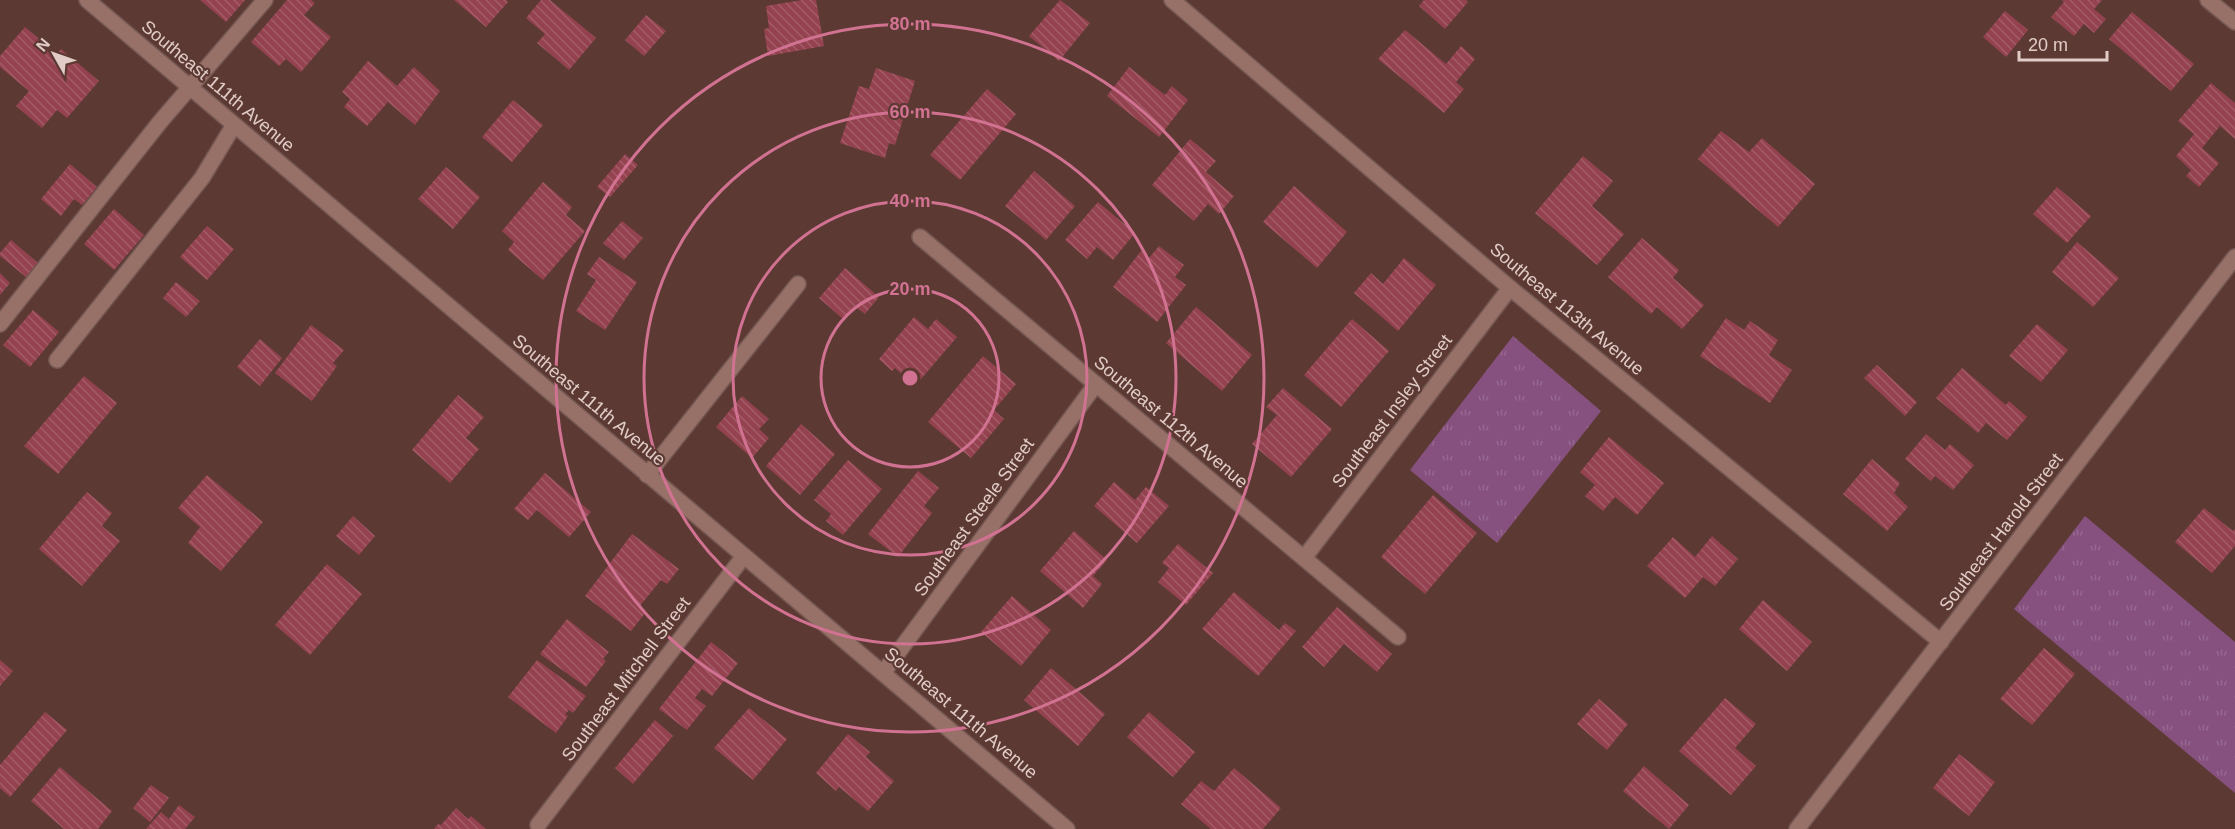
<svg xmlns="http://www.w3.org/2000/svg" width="2235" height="829" viewBox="0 0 2235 829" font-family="Helvetica,sans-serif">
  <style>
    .grass { fill: url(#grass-tufts) }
    .building { fill: url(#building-back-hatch) }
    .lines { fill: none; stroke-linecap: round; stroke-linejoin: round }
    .minor-casing { stroke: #745752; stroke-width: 18 }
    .minor { stroke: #977068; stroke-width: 15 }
    .ring { fill: none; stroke: #d27292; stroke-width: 3 }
    .labels { text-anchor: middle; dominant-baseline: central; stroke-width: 4.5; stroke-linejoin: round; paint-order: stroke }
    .street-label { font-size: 18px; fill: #e2ccc8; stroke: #5c3a33 }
    .centre { fill: #d27292; stroke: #5c3a33; stroke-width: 3 }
    .ring-label { font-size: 18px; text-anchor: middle; font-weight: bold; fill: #d27292; stroke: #5c3a33; stroke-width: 4.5; stroke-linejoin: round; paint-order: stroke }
  </style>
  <defs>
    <pattern id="grass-tufts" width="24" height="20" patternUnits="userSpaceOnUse" patternTransform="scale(1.5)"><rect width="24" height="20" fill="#86507f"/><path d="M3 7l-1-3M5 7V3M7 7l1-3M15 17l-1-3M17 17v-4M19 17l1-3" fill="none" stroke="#976890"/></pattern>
    <pattern id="building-back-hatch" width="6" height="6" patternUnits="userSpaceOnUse" patternTransform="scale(1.5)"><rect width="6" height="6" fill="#94424f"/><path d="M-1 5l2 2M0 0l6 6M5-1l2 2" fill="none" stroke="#a35c67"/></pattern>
  </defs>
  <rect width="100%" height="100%" fill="#5c3a33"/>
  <g class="grass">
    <polygon points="1513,336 1601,411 1497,543 1410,470"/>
    <polygon points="2085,516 2235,642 2235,793 2014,609"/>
  </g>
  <g class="building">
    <polygon points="200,0 245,0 226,22"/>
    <polygon points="287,0 311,0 315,3 304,15 331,37 301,72 286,59 279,66 251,42"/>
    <polygon points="454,0 506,0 508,2 486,27"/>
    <polygon points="541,0 550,0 596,38 569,70 537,43 545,34 526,18"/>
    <polygon points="802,0 816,0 824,46 768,56 764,29 769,28 766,6"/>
    <polygon points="1060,0 1090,23 1059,61 1029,36"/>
    <polygon points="1424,0 1466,0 1468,2 1445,29 1419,6"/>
    <polygon points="2062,0 2102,0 2094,9 2106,19 2094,33 2084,24 2074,36 2051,17 2064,2"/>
    <polygon points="2005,11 2028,30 2006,57 1983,37"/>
    <polygon points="2132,12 2194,64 2171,91 2109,39"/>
    <polygon points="646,15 666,31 644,56 625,40"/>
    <polygon points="25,27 57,54 61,49 99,81 67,118 57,110 42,128 16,106 29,91 0,67 0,56"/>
    <polygon points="1405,30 1446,64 1461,46 1475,59 1456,82 1464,89 1444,113 1378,59"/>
    <polygon points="368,61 397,86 414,67 440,91 415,125 388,102 367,126 344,107 350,99 342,92"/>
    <polygon points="1129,67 1165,95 1172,86 1188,100 1159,137 1107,96"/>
    <polygon points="876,68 915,81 895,145 889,143 885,158 840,143 859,86 869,89"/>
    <polygon points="2211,83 2235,103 2235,139 2220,126 2202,148 2219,163 2199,187 2186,176 2191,170 2176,156 2194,134 2178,121"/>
    <polygon points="987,89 1016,114 960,180 930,155"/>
    <polygon points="513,100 543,125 512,162 482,137"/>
    <polygon points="1721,131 1749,152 1762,138 1815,184 1778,227 1698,159"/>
    <polygon points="1190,139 1216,161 1206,172 1234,196 1219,214 1208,204 1194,221 1152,185"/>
    <polygon points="625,154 638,165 610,197 597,187"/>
    <polygon points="1583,156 1613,181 1592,206 1624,234 1597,265 1535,213"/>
    <polygon points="70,164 97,187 82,205 74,199 61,216 41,199"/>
    <polygon points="446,167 480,197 453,229 418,199"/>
    <polygon points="1034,171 1075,206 1046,240 1005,206"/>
    <polygon points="543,182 572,207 566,215 585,231 543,280 508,250 514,242 502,231"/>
    <polygon points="1294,186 1347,232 1317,268 1263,222"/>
    <polygon points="2057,187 2091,216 2067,243 2033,214"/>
    <polygon points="1098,202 1135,233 1113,260 1097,247 1087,259 1065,240"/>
    <polygon points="114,209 144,235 114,270 84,244"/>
    <polygon points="622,221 643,238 624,260 603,243"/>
    <polygon points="207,226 234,249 207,280 180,257"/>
    <polygon points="1642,238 1679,270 1673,278 1704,305 1682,329 1657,307 1651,314 1608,277"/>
    <polygon points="11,240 38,263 26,277 0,256 0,253"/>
    <polygon points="2077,242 2119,278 2093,307 2052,272"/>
    <polygon points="1159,246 1184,265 1175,277 1186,285 1157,322 1113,287 1141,251 1149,258"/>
    <polygon points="599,257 637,282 605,330 576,311 596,280 587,274"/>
    <polygon points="1404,258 1436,285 1398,331 1354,293 1371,273 1383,284"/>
    <polygon points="845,268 879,297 865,314 855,306 843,319 819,298"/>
    <polygon points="0,273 10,283 0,295"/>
    <polygon points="176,282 200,301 186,317 163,298"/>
    <polygon points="1196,307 1252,355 1222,391 1166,343"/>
    <polygon points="33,310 59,332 30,367 3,345"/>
    <polygon points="914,317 928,329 936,319 957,337 915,386 895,368 892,371 879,359"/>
    <polygon points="1726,318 1744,330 1750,321 1778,340 1769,355 1792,370 1770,403 1700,356"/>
    <polygon points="1352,319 1389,351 1341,407 1304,375"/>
    <polygon points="2037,324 2068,350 2041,382 2009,356"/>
    <polygon points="311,325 344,350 333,363 337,366 312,401 275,373"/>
    <polygon points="260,339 282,358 260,386 237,367"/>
    <polygon points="983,356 1016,384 994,410 1004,419 971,458 928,422"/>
    <polygon points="1877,365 1917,402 1905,416 1864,378"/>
    <polygon points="1962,368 2006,405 2009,401 2027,417 2007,440 1986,423 1978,433 1936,398"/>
    <polygon points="84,376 117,403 58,474 24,446"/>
    <polygon points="1283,388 1332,429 1291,477 1252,444 1277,415 1266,407"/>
    <polygon points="458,395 484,417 466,438 479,449 450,483 412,450"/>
    <polygon points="742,396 769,419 759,429 769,438 752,458 716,427"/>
    <polygon points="801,424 835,454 800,495 766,466"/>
    <polygon points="1926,434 1945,450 1950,444 1974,465 1953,490 1935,476 1931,481 1905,459"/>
    <polygon points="1609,437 1664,483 1637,515 1615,497 1603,511 1585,496 1595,485 1580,472"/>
    <polygon points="1872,459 1900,483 1894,493 1908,507 1887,531 1843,494"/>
    <polygon points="848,460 882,489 843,535 826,521 831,514 814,500"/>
    <polygon points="918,471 939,488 924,506 932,513 898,557 868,534"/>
    <polygon points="545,473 591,512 569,537 537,510 528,520 514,509"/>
    <polygon points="207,475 263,522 221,571 188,543 200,527 178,508"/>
    <polygon points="1114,482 1135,500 1146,487 1169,506 1137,543 1094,506"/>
    <polygon points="87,492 112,513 102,526 120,541 82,586 39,549"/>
    <polygon points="1433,495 1477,533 1425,594 1381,557"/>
    <polygon points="2204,508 2233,531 2235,529 2235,546 2212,573 2175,542"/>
    <polygon points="353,516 375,536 359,555 336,536"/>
    <polygon points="1074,531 1107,560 1093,576 1102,584 1083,608 1040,571"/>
    <polygon points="632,534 679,569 667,584 661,580 639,607 646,612 631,631 585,596"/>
    <polygon points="1712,536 1738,559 1715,586 1703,577 1685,598 1647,566 1673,537 1695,557"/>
    <polygon points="1178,544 1213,573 1186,605 1158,582 1169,568 1162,563"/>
    <polygon points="327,564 362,594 310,655 275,625"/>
    <polygon points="1234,592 1279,630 1285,623 1296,631 1258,676 1202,629"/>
    <polygon points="1012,596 1051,630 1021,666 981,632"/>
    <polygon points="1763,600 1812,642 1787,671 1739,629"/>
    <polygon points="1337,607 1392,654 1377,672 1344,644 1324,667 1302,647"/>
    <polygon points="567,619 609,652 603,659 606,661 586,687 540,654"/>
    <polygon points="711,642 738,663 712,696 702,689 695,698 706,706 687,730 659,709"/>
    <polygon points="2044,648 2075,674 2032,725 2000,699"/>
    <polygon points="0,660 13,671 0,686"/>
    <polygon points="537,660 586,696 573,713 569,710 565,714 568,716 556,733 508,697"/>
    <polygon points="1051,668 1105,714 1078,746 1024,700"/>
    <polygon points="1725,698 1756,724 1735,748 1756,766 1731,795 1679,751"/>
    <polygon points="1599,699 1628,724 1607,750 1577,724"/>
    <polygon points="749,708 787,739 753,780 714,748"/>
    <polygon points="45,712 67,730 10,797 0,788 0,765"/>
    <polygon points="1149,712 1195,752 1173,777 1127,737"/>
    <polygon points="655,720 673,736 633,784 615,768"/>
    <polygon points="848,734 870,752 866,757 894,781 868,811 839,787 836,791 816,773"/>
    <polygon points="1959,754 1995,782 1969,816 1933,788"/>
    <polygon points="1644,766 1689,805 1669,829 1623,791"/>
    <polygon points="60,767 112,811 98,829 64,829 31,801"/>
    <polygon points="1234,768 1281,808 1263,829 1211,829 1181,804 1201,781 1214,791"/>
    <polygon points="151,785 169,798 150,822 133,808"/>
    <polygon points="179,805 195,817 185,829 146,829 161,812 169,819"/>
    <polygon points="456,808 468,819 471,816 486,829 434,829 438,824 441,825"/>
  </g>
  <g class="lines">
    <g class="minor-casing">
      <g id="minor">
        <polyline points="87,0 1067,829"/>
        <polyline points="1172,0 1510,288 1941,642"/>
        <polyline points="2208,0 2235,22"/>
        <polyline points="920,237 1398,637"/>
        <polyline points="0,324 160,122 265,0"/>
        <polyline points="57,360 202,178 234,125"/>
        <polyline points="647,475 798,284"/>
        <polyline points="1304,558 1510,288"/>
        <polyline points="883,673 1096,384"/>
        <polyline points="538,825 744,556"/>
        <polyline points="1797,829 2235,257"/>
      </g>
    </g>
    <use href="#minor" class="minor"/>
  </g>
  <g class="ring">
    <circle cx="910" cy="378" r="89"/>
    <circle cx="910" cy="378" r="177"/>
    <circle cx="910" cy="378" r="266"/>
    <circle cx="910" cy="378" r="354"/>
  </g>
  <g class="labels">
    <g class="street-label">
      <text transform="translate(218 86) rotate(40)">Southeast 111th Avenue</text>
      <text transform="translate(1567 309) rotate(40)">Southeast 113th Avenue</text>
      <text transform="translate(589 400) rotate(40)">Southeast 111th Avenue</text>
      <text transform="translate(1392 411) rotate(-53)">Southeast Insley Street</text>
      <text transform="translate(1171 422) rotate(40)">Southeast 112th Avenue</text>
      <text transform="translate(974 517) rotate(-54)">Southeast Steele Street</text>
      <text transform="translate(2001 532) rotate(-53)">Southeast Harold Street</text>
      <text transform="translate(626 679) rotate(-53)">Southeast Mitchell Street</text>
      <text transform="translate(961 713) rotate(40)">Southeast 111th Avenue</text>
    </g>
  </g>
  <circle cx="910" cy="378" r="9" class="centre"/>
  <g class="ring-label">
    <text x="910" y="30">80 m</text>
    <text x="910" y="118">60 m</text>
    <text x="910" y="207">40 m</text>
    <text x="910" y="295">20 m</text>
  </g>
  <g transform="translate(54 54) rotate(310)" stroke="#5c3a33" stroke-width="4.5" paint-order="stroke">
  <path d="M0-4.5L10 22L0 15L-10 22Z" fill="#e2ccc8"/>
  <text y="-9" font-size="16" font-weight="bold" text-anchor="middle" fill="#e2ccc8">N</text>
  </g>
  <path d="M2019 51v9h88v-9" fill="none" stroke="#e2ccc8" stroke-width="3"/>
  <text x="2028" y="51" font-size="18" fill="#e2ccc8" stroke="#5c3a33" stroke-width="4.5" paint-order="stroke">20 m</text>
</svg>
